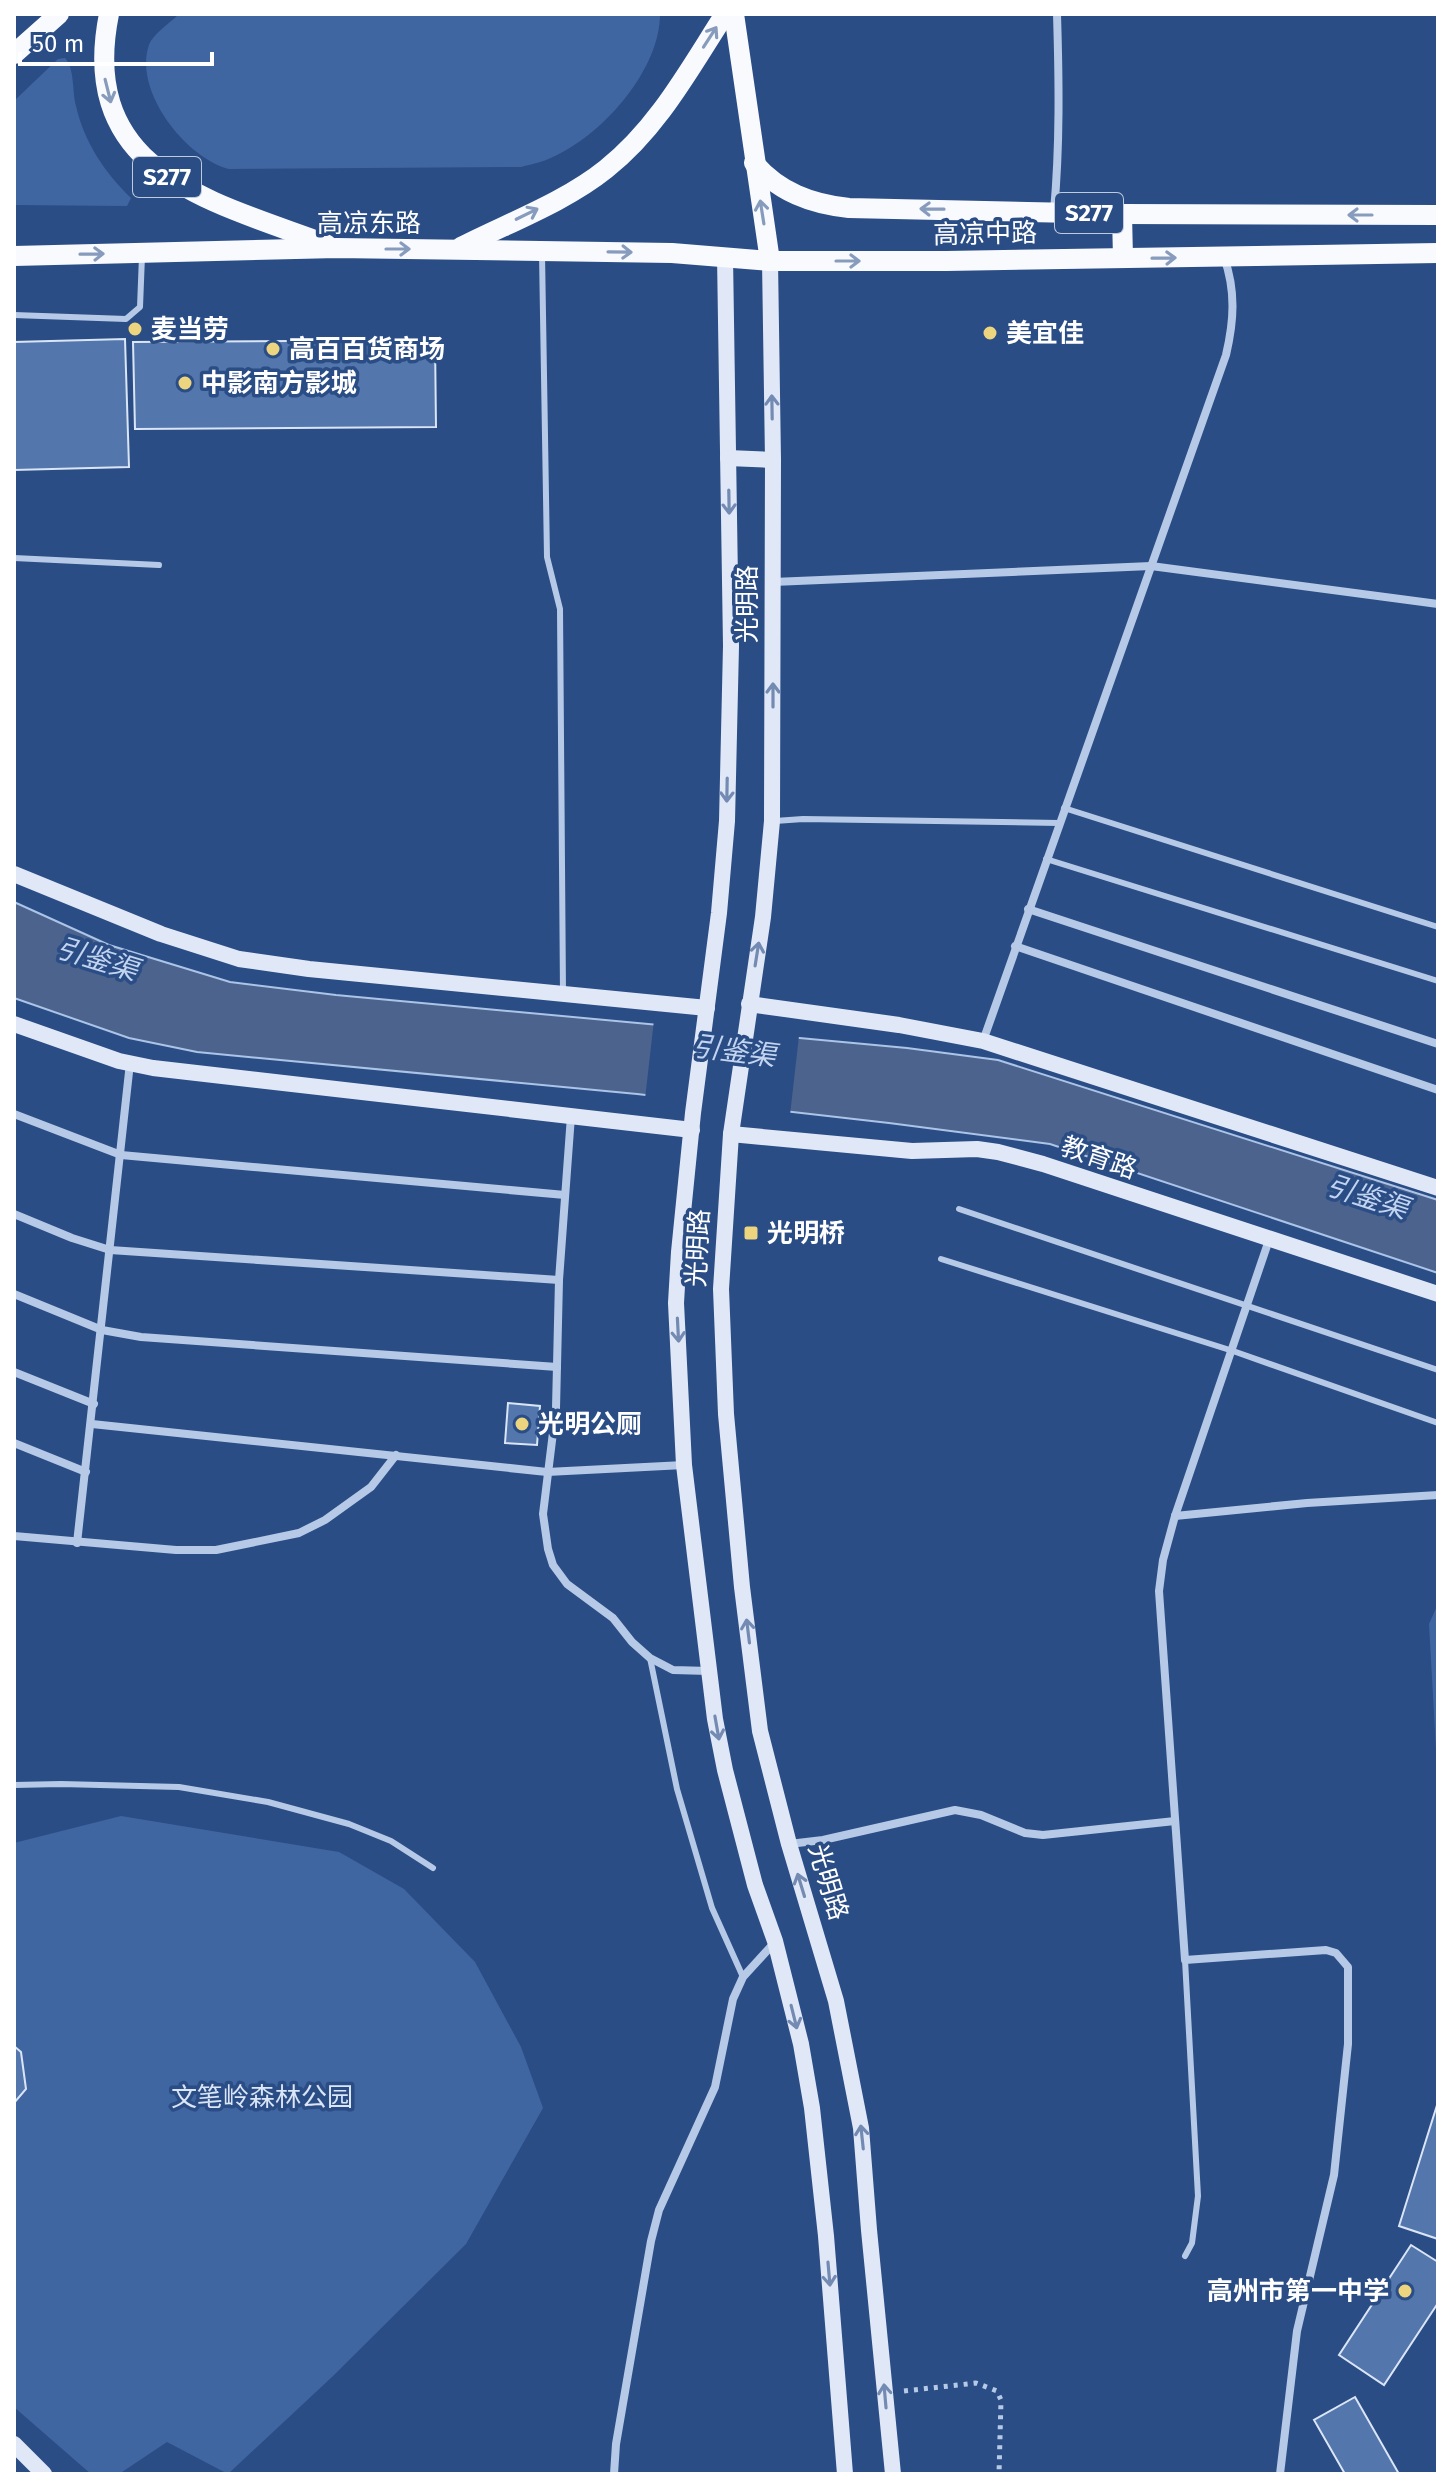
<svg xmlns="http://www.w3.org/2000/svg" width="1452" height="2488" viewBox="0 0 1452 2488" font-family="'Fira Sans','Noto Sans SC',sans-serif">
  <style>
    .green { fill: #4066a2 }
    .water { fill: #4c648d; stroke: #abc4e7; stroke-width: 2 }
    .pier { fill: #2b4d86 }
    .building { fill: #5376ad; stroke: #dae5f6; stroke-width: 2 }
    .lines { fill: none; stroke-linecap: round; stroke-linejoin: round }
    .path { stroke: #b6cae7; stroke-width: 5; stroke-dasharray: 4 6; stroke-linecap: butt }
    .lane { stroke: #b6cae7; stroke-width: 6 }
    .street { stroke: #b6cae7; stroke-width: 8 }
    .secondary { stroke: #e0e8f7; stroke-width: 16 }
    .primary { stroke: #f8fafe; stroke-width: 20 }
    .oneway { stroke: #879bbc }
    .oneway2 { stroke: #738bb3 }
    .poi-dot { fill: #edd47e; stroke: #2b4d86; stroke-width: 3 }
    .labels { text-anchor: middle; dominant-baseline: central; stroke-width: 7; stroke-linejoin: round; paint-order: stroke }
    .shield { fill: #2b4d86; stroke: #bfcadb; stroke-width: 2 }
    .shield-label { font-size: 24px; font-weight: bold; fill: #fff }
    .street-label { font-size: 26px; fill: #fff; stroke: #2b4d86 }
    .poi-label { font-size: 26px; font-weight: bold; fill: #fff; stroke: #2b4d86; text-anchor: start }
    .park-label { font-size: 26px; fill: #dae5f6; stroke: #2b4d86 }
    .water-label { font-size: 28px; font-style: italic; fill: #c2d4ef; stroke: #2b4d86 }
  </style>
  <rect width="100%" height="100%" fill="#2b4d86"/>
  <g class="green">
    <path d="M179,14H660C660,69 605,132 557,155C546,161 533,164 521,167L229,169C186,158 133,91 149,45C153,34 171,22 179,14Z"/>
    <path d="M65,58C75,69 72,92 76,106C84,142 105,173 131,198L127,206L14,205V101L58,59Z"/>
    <polygon points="1438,1604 1438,1785 1429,1624"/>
    <polygon points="121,1816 339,1852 404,1889 475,1962 521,2047 543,2108 466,2244 333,2376 228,2474 167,2442 119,2474 91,2474 14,2407 14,1843"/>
  </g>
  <polygon class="water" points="14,902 109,945 230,982 336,995 907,1048 998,1060 1438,1200 1438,1273 1050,1144 889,1123 637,1094 197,1052 129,1038 14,998"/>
  <polygon class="pier" points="654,1020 799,1036 790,1115 645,1099"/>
  <g class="building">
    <polygon points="125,339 129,467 14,470 14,342"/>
    <polygon points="435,340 436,427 135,429 133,342"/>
    <polygon points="508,1403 540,1406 537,1445 505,1443"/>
    <polygon points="14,2046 21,2052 26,2089 14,2103"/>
    <polygon points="1438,2102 1438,2239 1399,2226"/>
    <polygon points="1411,2245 1438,2262 1438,2303 1384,2385 1339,2355"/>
    <polygon points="1355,2397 1399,2474 1345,2474 1314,2420"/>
  </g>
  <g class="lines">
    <polyline class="path" points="904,2391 976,2383 997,2391 1001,2400 999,2474"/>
    <g class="lane">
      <polyline points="542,254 547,557 560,609 563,993"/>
      <polyline points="14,315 126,319 140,307 142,256"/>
      <polyline points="14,558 159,565"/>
      <polyline points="1064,808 1438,927"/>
      <polyline points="775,821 803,819 1059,823"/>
      <polyline points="1046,859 1438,981"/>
      <polyline points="959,1209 1438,1370"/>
      <polyline points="941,1259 1233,1351 1438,1423"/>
      <polyline points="650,1658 677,1789 712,1908 743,1977"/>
      <polyline points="14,1785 61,1784 179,1787 268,1802 349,1824 391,1841 433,1868"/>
      <polyline points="1185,2256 1192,2243 1198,2196 1185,1960"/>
    </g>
    <g class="street">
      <path d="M1054,211C1060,145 1059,80 1057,14"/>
      <polyline points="773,582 1151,566 1438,604"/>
      <polyline points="1028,909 1438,1044"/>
      <polyline points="1015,946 1438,1090"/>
      <path d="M983,1041L1226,355C1234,321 1236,291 1224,257"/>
      <polyline points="14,1114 121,1155 565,1195"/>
      <polyline points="571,1116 559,1280 556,1408 543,1514 548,1549 553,1565 567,1584 613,1618 632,1642 650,1658 673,1670 709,1671"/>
      <polyline points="14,1214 72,1238 110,1250 559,1280"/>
      <polyline points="1269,1240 1175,1516 1163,1560 1159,1591 1185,1960 1326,1950 1336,1953 1348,1967 1348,2044 1334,2175 1297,2331 1280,2474"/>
      <polyline points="14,1294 102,1330 141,1337 557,1367"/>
      <polyline points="14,1372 94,1404"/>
      <polyline points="92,1424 547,1472 684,1465"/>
      <polyline points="14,1443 86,1472"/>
      <polyline points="1175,1516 1307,1503 1438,1495"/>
      <polyline points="14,1536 176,1550 216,1550 299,1533 325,1520 371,1487 396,1455"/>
      <polyline points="77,1543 130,1063"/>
      <polyline points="789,1844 823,1840 955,1810 981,1815 1025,1833 1043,1835 1175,1821"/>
      <polyline points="614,2474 616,2444 651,2241 659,2210 715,2087 733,1999 743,1977 775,1942"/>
    </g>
    <g class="secondary">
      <polyline points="725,256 731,646 727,821 719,913 693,1113 679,1252 676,1303 684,1465 715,1719 725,1770 755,1885 775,1941 801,2044 812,2108 826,2236 845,2474"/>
      <polyline points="770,261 773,460 772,821 763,917 731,1134 721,1289 726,1414 742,1587 760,1731 789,1844 836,2001 861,2128 869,2230 893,2474"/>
      <polyline points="728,458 773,460"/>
      <polyline points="14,874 161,934 239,959 309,969 707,1008"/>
      <polyline points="749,1004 899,1025 983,1041 1438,1188"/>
      <polyline points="14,1024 119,1061 153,1068 692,1130"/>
      <polyline points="731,1134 912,1151 977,1149 998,1152 1043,1164 1438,1294"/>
      <polyline points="14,2444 44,2474"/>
    </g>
    <g class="primary">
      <path d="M109,14C77,173 211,201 326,244"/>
      <polyline points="734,14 770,261"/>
      <polyline points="14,54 59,14"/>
      <path d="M754,163C779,192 811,204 849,208L1122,214L1438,215"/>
      <polyline points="1122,214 1123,258"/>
      <path d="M461,247C508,223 565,202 606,169C658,128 690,68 725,14"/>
      <polyline points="14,256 337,248 672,253 770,261 946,261 1438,253"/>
    </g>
  </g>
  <defs><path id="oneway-shaft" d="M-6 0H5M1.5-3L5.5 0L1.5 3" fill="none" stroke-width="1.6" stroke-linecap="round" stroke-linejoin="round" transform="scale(2)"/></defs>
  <g class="oneway">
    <use href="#oneway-shaft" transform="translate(710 37) rotate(-57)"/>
    <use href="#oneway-shaft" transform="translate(108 91) rotate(76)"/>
    <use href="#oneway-shaft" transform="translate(932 209) rotate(-179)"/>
    <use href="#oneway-shaft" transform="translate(762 212) rotate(-99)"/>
    <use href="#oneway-shaft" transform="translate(527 214) rotate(-26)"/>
    <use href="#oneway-shaft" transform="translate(1360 215) rotate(-180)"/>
    <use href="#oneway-shaft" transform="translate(398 249)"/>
    <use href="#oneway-shaft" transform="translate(620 252) rotate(1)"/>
    <use href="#oneway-shaft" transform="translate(92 254) rotate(-1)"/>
    <use href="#oneway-shaft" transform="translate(1164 258) rotate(-1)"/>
    <use href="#oneway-shaft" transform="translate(848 261)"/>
  </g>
  <g class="oneway2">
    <use href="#oneway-shaft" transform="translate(772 407) rotate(-91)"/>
    <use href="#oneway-shaft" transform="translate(729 502) rotate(89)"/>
    <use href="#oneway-shaft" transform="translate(773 695) rotate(-90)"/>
    <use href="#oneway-shaft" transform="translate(727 790) rotate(91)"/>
    <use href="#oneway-shaft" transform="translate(757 954) rotate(-81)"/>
    <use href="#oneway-shaft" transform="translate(678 1330) rotate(87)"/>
    <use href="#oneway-shaft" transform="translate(748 1631) rotate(-97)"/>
    <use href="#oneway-shaft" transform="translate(717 1728) rotate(80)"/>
    <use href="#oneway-shaft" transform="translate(801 1885) rotate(-107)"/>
    <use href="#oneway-shaft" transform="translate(794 2017) rotate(76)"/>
    <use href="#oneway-shaft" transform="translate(862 2137) rotate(-96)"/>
    <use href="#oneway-shaft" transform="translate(829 2274) rotate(85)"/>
    <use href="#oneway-shaft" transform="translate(885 2396) rotate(-95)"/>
  </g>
  <g class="poi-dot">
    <circle cx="135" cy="329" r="8"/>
    <circle cx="990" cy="333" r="8"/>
    <circle cx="273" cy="349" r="8"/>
    <circle cx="185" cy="383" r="8"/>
    <rect x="743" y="1225" width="16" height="16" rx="4"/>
    <circle cx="522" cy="1424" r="8"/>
    <circle cx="1405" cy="2291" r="8"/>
  </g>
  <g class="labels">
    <g class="shield">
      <rect x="133" y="157" width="68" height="40" rx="6"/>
      <rect x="1055" y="193" width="68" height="40" rx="6"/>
    </g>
    <g class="shield-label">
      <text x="167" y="177">S277</text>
      <text x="1089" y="213">S277</text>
    </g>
    <g class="street-label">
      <text x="369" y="223">高凉东路</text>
      <text transform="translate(985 234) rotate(-1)">高凉中路</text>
      <text transform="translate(747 604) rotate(-90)">光明路</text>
      <text transform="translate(1099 1158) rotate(19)">教育路</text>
      <text transform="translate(698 1248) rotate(-87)">光明路</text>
      <text transform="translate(828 1882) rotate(73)">光明路</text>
    </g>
    <g class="poi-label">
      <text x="151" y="329">麦当劳</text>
      <text x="1006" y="333">美宜佳</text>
      <text x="289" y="349">高百百货商场</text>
      <text x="201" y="383">中影南方影城</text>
      <text x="767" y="1233">光明桥</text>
      <text x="538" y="1424">光明公厕</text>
      <text x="1389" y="2291" text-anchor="end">高州市第一中学</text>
    </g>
    <g class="park-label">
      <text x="262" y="2097">文笔岭森林公园</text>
    </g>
    <g class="water-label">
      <text transform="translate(97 959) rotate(17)">引鉴渠</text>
      <text transform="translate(734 1051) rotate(7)">引鉴渠</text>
      <text transform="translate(1367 1197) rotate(18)">引鉴渠</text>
    </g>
  </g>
  <rect width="1452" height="2488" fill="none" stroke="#ffffff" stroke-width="32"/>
  <path d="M20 52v12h192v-12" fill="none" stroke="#ffffff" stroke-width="4"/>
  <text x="32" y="52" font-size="24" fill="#ffffff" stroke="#2b4d86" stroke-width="6" paint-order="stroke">50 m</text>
</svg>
